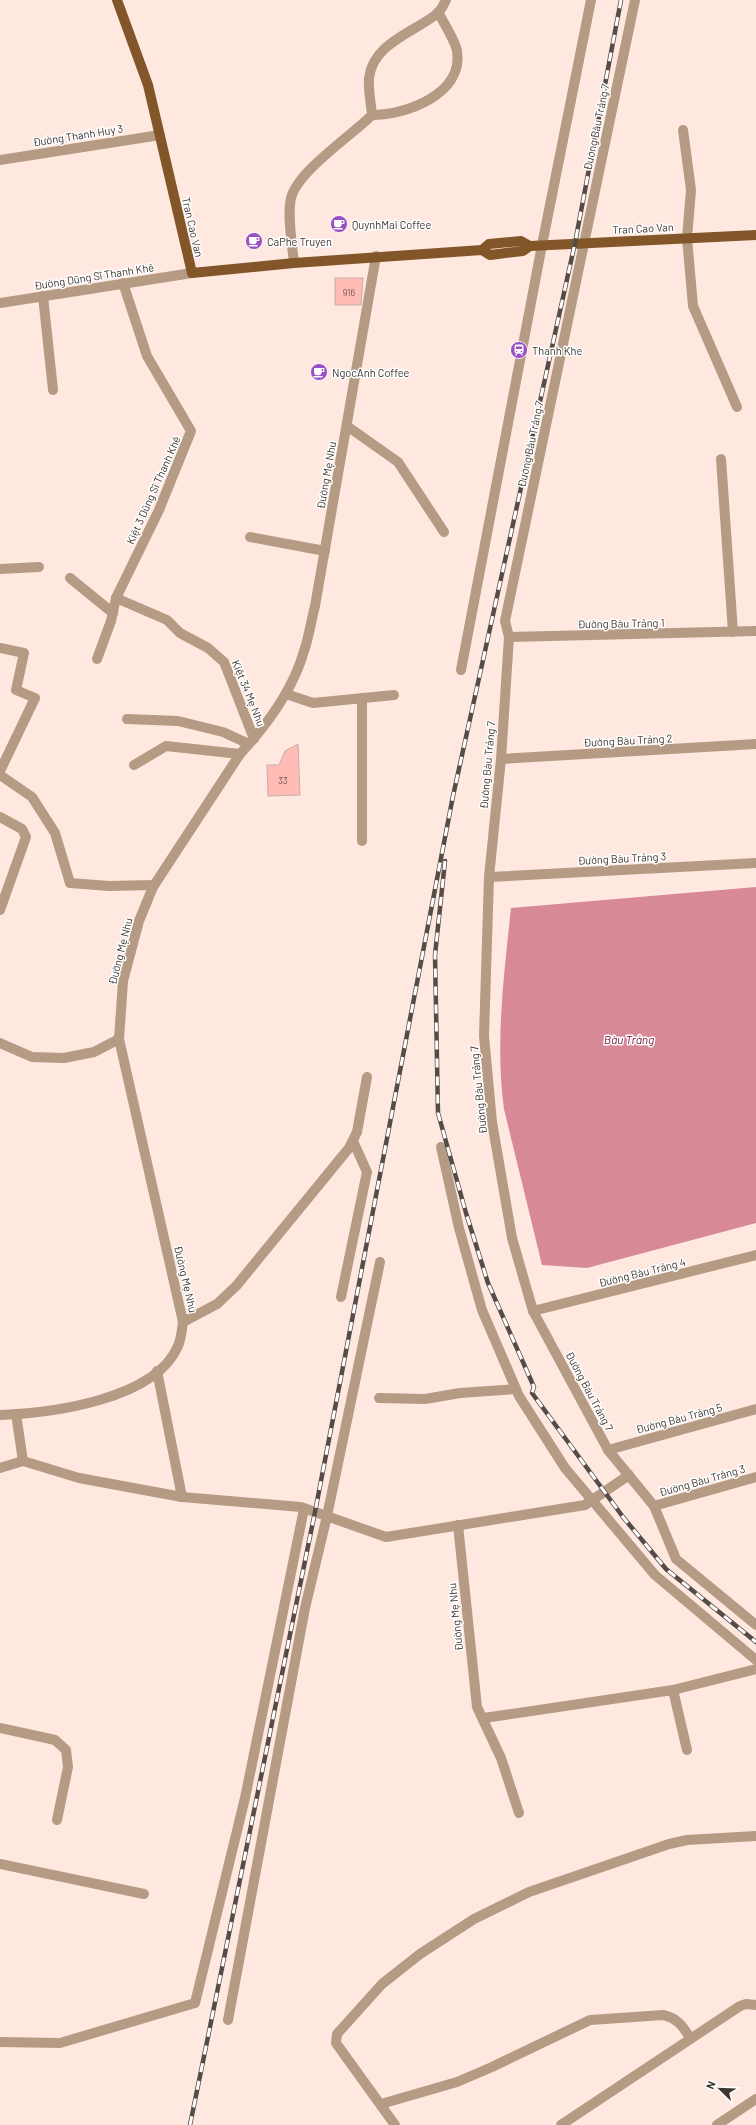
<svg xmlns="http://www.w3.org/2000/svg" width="756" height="2125" viewBox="0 0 756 2125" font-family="Barlow,sans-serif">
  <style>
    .water { fill: #d88998 }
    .building { fill: #ffbbb4; stroke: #c6aeab }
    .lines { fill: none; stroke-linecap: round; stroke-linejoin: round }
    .minor { stroke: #b59b84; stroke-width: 10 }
    .major { stroke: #83562a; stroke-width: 10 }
    .rail-casing { stroke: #564c47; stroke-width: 4.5 }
    .rail { stroke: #fff; stroke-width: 3; stroke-dasharray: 9; stroke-linecap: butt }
    .labels { text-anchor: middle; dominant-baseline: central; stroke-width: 3; stroke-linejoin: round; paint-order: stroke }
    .number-label { font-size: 9px; fill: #6e5652 }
    .street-label { font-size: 11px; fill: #3d3531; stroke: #fff }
    .poi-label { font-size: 11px; fill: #3d3531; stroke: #fff; text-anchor: start }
    .water-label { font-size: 12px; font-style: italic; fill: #721332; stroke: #fff }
  </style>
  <rect width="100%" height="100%" fill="#fee8df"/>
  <path class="water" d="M756,887V1223L587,1268L542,1265L504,1109C495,1042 504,975 511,908Z"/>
  <g class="building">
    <polygon points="335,278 363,278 361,305 335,305"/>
    <polygon points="298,744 300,795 268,796 267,765 279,765 285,751"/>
  </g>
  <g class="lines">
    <g class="minor">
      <polyline points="635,0 505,621 509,637 501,759 489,877 484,1036 492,1122 512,1238 533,1311 608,1450 654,1506 676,1559 756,1625"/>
      <path d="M372,115C406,115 464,94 457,51C455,40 443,22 438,12"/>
      <polyline points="683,130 691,190 687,238 693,306 737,407"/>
      <polyline points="0,160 160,135"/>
      <path d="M294,263C292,244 287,215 291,198C298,171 351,136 372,115C371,103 368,90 369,78C373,43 415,32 438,13C441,10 444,4 446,0"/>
      <polyline points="43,296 53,390"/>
      <polyline points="0,303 192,273"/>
      <polyline points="347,426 398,462 444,532"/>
      <polyline points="721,459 733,632"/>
      <polyline points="250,537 325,551"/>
      <polyline points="0,569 39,567"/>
      <polyline points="70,578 113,613"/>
      <polyline points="116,598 167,620 180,633 208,648 224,662 254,739"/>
      <polyline points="509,637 756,631"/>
      <polyline points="0,648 24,653 16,690 35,698 0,771"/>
      <polyline points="97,659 111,621 116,598 159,510 191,431 147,356 123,283"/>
      <polyline points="461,670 542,245 591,0"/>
      <polyline points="286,694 313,703 394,695"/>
      <polyline points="127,719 178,721 223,732 249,744"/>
      <polyline points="501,759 756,744"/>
      <polyline points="134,765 166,746 240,754"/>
      <polyline points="0,775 32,797 55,833 70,883 109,886 154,885"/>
      <polyline points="0,817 22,829 26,837 0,910"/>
      <polyline points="362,841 362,698"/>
      <polyline points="489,877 756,863"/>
      <polyline points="0,1043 32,1057 64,1058 94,1052 119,1039"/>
      <polyline points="441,1147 459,1228 482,1310 519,1396 565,1468 655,1575 756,1660"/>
      <polyline points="341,1297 367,1172 353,1141"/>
      <polyline points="533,1311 756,1255"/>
      <polyline points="183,1322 217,1304 237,1285 349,1148 357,1132 367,1077"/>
      <polyline points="157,1371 182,1497"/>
      <polyline points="379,1398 425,1399 460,1393 516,1389"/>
      <polyline points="16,1414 23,1461"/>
      <path d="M0,1415C51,1413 155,1400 178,1346C181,1339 182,1330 183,1322L119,1039L123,981L139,921L153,887L240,754C267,725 293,690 304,651C309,637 311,621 315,606L376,256"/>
      <polyline points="608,1450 756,1409"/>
      <polyline points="23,1461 79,1478 182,1497 301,1507 386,1537 585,1505 629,1475"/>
      <polyline points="0,1468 23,1461"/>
      <polyline points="654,1506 756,1477"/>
      <polyline points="458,1525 477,1707 501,1758 519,1813"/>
      <polyline points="673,1690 687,1750"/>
      <polyline points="484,1718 673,1690 756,1669"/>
      <polyline points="0,1728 55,1740 66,1750 68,1767 57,1820"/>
      <polyline points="0,1864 144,1894"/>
      <polyline points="228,2020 305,1608 327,1516 380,1262"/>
      <polyline points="0,2042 60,2043 195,2003 245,1798 304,1509"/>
      <path d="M381,2104L457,2082L492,2067L590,2020L663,2015C677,2018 683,2026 690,2038"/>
      <polyline points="395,2125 336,2043 337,2034 382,1984 420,1954 474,1919 529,1892 669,1844 687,1840 756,1836"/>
      <polyline points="561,2125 740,2006 746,2004 756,2005"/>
      <polyline points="717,2125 756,2099"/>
    </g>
    <g class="major">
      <polyline points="117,0 148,85 192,273 294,263 482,250"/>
      <polygon points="521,241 530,246 523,251 490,255 482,250 489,244"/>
      <polyline points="530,246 756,235"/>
    </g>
    <g class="rail-casing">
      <g id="rail">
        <polyline points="445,861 435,955 438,1113 466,1213 488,1283 534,1387 532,1393 623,1517 666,1569 756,1642"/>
        <polyline points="190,2125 315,1512 453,796 575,243 621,0"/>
      </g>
    </g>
    <use href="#rail" class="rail"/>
  </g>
  <defs>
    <g id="cafe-disc" transform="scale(0.9)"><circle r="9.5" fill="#9950c3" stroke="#fff"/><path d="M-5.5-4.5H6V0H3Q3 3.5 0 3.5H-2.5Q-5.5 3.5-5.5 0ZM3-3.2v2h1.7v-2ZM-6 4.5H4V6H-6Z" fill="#fff"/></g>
    <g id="station-disc" transform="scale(0.9)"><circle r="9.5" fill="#9950c3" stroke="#fff"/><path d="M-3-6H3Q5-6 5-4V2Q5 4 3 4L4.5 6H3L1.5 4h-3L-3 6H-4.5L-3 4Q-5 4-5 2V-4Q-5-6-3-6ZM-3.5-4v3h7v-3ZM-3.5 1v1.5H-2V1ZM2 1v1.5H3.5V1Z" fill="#fff"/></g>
  </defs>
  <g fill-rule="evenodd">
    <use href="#cafe-disc" x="339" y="224"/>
    <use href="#cafe-disc" x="254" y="241"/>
    <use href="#station-disc" x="519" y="350"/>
    <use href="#cafe-disc" x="319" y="372"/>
  </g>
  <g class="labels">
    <g class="number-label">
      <text x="349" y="292">916</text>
      <text x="283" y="780">33</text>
    </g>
    <g class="street-label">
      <text transform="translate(596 127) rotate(-78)">Đường Bàu Trảng 7</text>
      <text transform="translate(78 135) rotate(-9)">Đường Thanh Huy 3</text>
      <text transform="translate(193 227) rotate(77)">Tran Cao Van</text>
      <text transform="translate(643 228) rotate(-3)">Tran Cao Van</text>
      <text transform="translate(94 276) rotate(-9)">Đường Dũng Sĩ Thanh Khê</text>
      <text transform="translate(530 444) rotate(-78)">Đường Bàu Trảng 7</text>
      <text transform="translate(326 475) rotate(-80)">Đường Mẹ Nhu</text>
      <text transform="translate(153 490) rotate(-66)">Kiệt 3 Dũng Sĩ Thanh Khê</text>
      <text transform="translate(621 623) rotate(-1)">Đường Bàu Trảng 1</text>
      <text transform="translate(249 693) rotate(68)">Kiệt 34 Mẹ Nhu</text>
      <text transform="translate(628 740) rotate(-3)">Đường Bàu Trảng 2</text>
      <text transform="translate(487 765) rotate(-85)">Đường Bàu Trảng 7</text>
      <text transform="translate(622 858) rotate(-3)">Đường Bàu Trảng 3</text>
      <text transform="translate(120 951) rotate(-76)">Đường Mẹ Nhu</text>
      <text transform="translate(478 1090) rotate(-96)">Đường Bàu Trảng 7</text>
      <text transform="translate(642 1272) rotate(-14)">Đường Bàu Trảng 4</text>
      <text transform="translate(186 1279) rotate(77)">Đường Mẹ Nhu</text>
      <text transform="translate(590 1391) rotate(62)">Đường Bàu Trảng 7</text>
      <text transform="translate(679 1418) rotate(-15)">Đường Bàu Trảng 5</text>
      <text transform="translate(702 1480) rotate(-16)">Đường Bàu Trảng 3</text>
      <text transform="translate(455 1617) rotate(-96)">Đường Mẹ Nhu</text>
    </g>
    <g class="poi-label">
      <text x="352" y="224">QuynhMai Coffee</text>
      <text x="267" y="241">CaPhe Truyen</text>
      <text x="532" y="350">Thanh Khe</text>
      <text x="332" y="372">NgocAnh Coffee</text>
    </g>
    <g class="water-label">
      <text x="629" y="1039">Bàu Trảng</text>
    </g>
  </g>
  <g transform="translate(720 2089) rotate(293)" stroke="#ffffff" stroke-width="3" paint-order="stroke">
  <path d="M0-3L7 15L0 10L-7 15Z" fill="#3d3531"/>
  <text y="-6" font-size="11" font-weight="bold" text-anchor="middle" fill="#3d3531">N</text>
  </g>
</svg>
